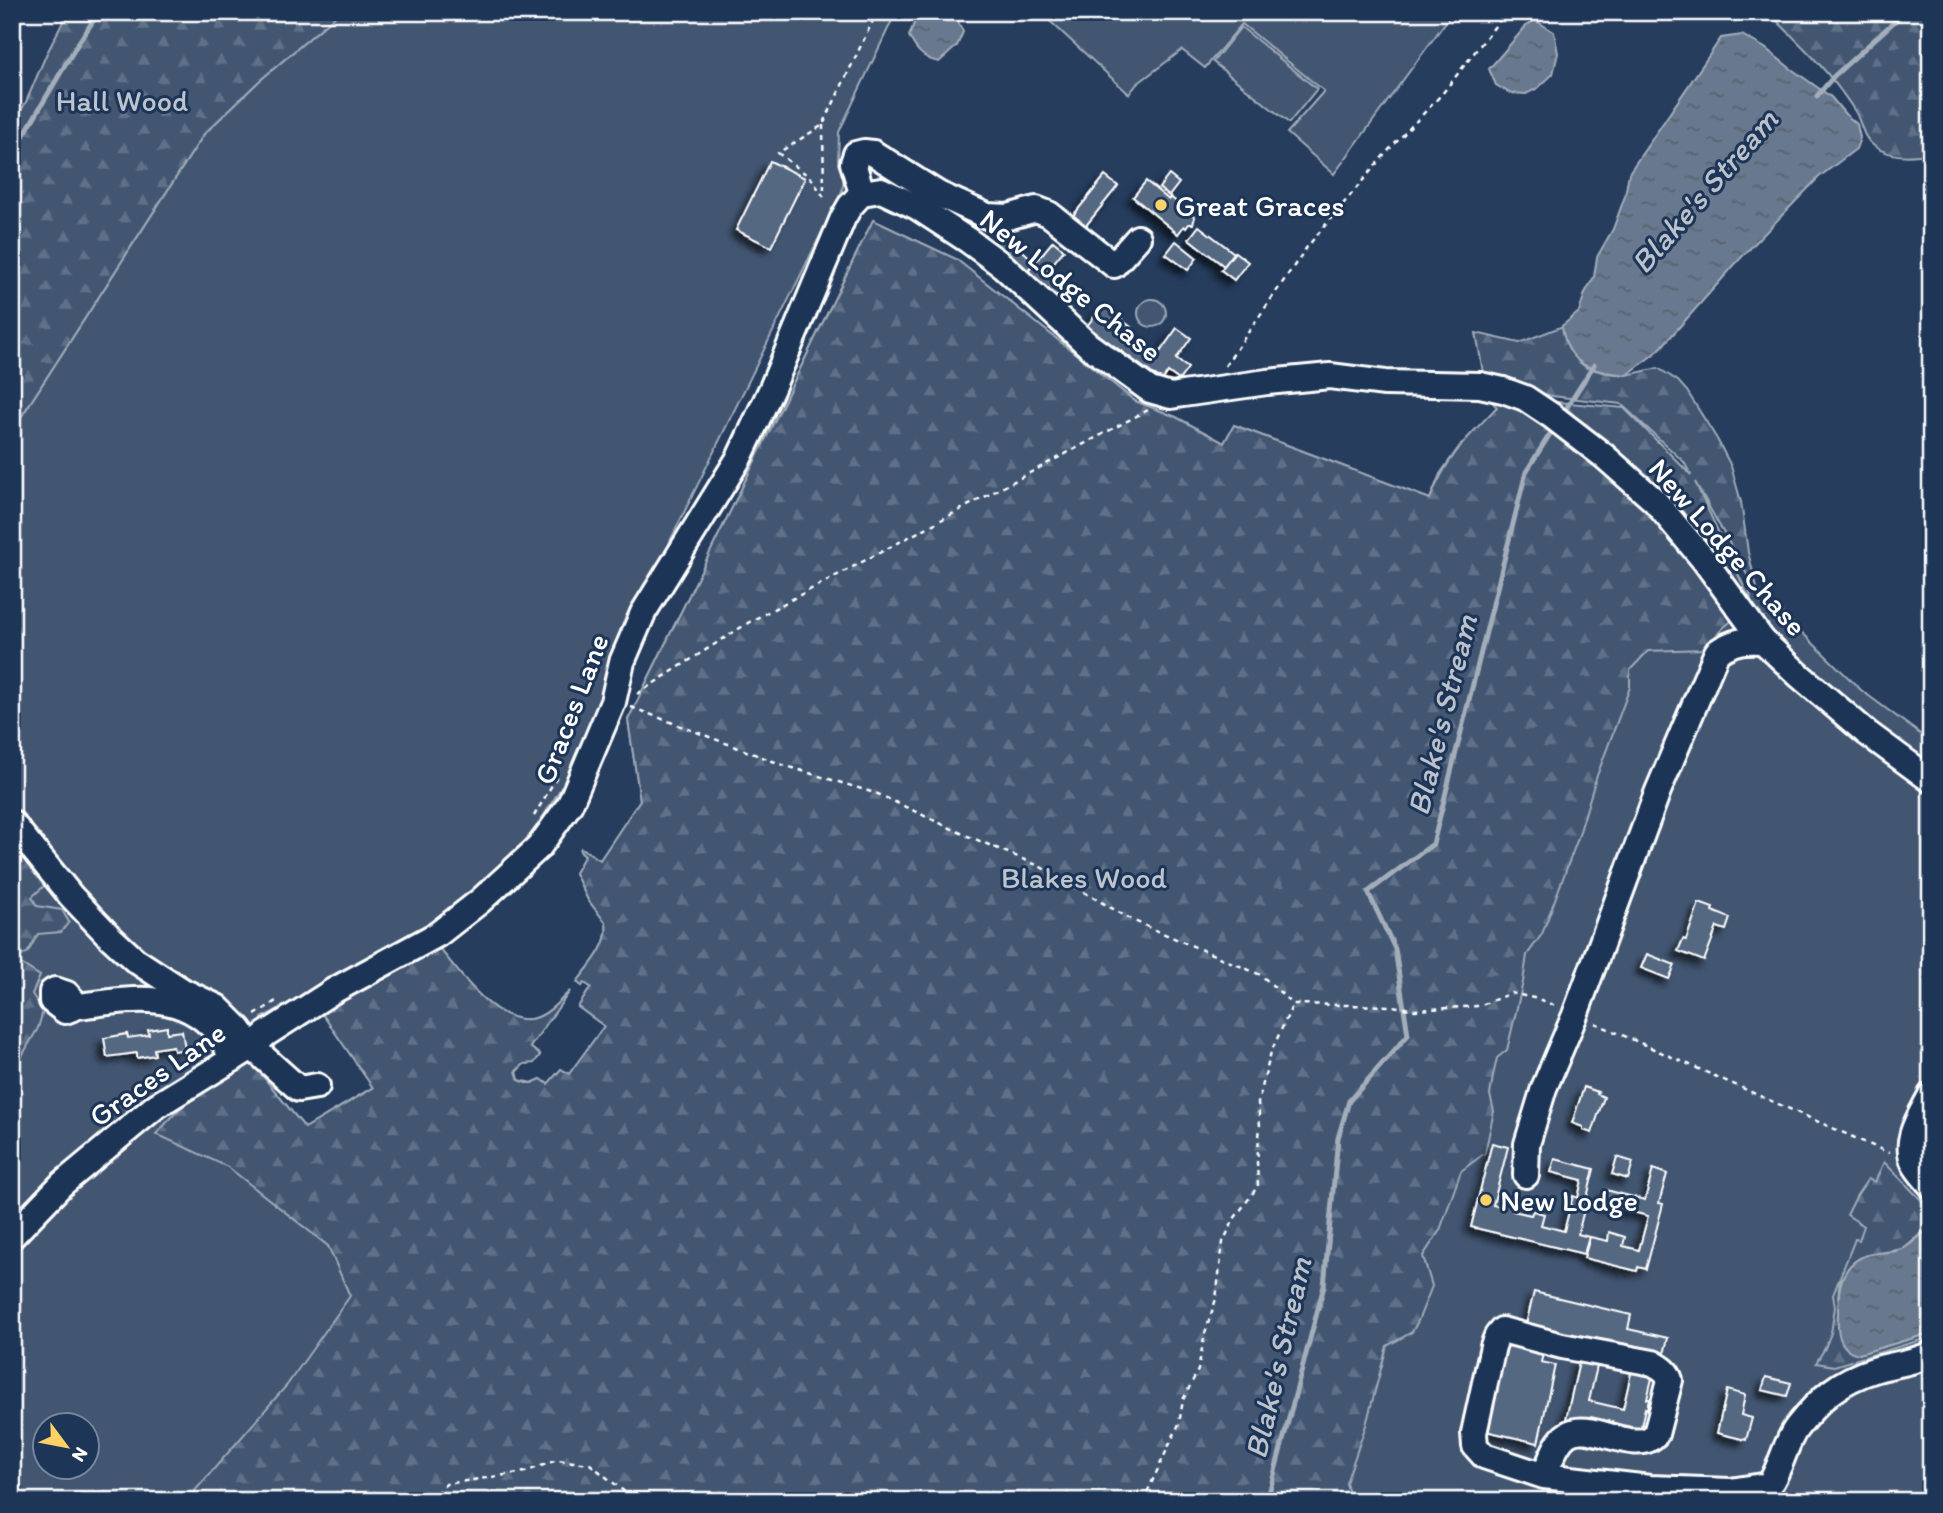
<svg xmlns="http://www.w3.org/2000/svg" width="1943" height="1513" viewBox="0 0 1943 1513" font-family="Itim,sans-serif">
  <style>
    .green { fill: #425672; stroke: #a0aab8; stroke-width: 2; fill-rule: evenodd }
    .forest { fill: url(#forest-firs); stroke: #a0aab8; stroke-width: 2 }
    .water { fill: url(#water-ripples); stroke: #a4aebb; stroke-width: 2 }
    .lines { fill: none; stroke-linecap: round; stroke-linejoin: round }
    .stream { stroke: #a4aebb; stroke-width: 5 }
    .building { fill: #556781; stroke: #fff; stroke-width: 2; filter: url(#shadow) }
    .minor-casing { stroke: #fff; stroke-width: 30 }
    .path { stroke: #fff; stroke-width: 2.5; stroke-dasharray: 5 5; stroke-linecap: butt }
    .minor { stroke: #1d3557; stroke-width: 24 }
    .poi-dot { fill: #ffd166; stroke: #1d3557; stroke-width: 2.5 }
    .labels { text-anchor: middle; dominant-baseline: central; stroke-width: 6; stroke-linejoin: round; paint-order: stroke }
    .park-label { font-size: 30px; fill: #bdc4ce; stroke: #1d3557 }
    .poi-label { font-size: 30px; fill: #fff; stroke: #1d3557; text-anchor: start }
    .street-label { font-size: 30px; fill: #fff; stroke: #1d3557 }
    .water-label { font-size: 32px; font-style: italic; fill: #bbc2cc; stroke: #1d3557 }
  </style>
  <defs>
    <pattern id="forest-firs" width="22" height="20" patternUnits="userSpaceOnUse" patternTransform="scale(1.75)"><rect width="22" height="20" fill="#425672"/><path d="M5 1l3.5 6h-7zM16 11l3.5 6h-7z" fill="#5e6f87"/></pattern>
    <pattern id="water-ripples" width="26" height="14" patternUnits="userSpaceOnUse" patternTransform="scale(1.75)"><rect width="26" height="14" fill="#67788e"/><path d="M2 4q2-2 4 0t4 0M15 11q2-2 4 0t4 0" fill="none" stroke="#5a626d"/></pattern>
    <filter id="shadow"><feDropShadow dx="-6" dy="6" stdDeviation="3.5" flood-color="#0009"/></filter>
  </defs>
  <rect width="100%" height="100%" fill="#263d5e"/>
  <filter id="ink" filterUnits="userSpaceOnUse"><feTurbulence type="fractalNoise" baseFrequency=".0143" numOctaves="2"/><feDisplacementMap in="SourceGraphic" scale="14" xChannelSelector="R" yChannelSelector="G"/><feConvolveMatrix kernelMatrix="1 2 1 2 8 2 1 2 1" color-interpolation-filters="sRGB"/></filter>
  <g filter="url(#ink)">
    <g class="green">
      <path d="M340,12H896L839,132L838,164L844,179L842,191L670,541L662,568L579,759L539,823L498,875L438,921L262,1018L252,1063L305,1128L373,1087L319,1009L434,942C457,968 495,1029 535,1018C549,1014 560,1000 570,991L530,1047L540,1055L534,1063L524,1064L517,1071L519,1080L532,1083L541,1079L548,1084L561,1069L569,1074L604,1026L578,1007L591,987L584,983L582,986L577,982C589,966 610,945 606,923L588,900L575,873L585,855L580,851L581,848L600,860L640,800L628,720L873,220L956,259L1135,401L1176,417L1224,443L1234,425L1430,499L1440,474L1459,447L1497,407L1624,408L1691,476L1751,601L1749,581L1861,690L1931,742V1501H12V431L204,134L258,82ZM46,1426H88V1468H46Z"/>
      <polygon points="1040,12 1453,12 1334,174 1287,133 1324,91 1242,24 1205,68 1182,50 1137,84 1129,94"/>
      <polygon points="1241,27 1317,89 1289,123 1213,62"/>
      <circle cx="1152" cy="313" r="14"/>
    </g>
    <g class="forest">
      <polygon points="68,12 340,12 258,82 204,134 12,431 12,126 26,102 46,55"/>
      <path d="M1768,12H1931V153C1912,157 1890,158 1874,146C1863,138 1862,125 1856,113C1852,106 1846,98 1841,91C1820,62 1793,37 1768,12Z"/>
      <path d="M873,220L956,259L1135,401L1176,417L1224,443L1234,425L1430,499C1447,457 1466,439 1497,407L1486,396H1491L1624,408L1691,475L1684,462L1621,404L1552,396L1484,378L1476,333L1519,343L1563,326L1578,361L1587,368L1607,373L1627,375L1658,368L1678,381L1687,391L1717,439L1731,466L1741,502L1748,552L1759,596L1695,482L1752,604L1723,628L1704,649L1648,651L1630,670V687L1595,781L1578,838L1542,934L1527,955L1523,982L1507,1050L1497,1058L1493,1076L1490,1095L1494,1111L1485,1153L1461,1171L1440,1230L1423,1256L1432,1286L1418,1321L1412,1332L1387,1346L1366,1425L1346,1483L1351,1501H186L287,1385L350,1296L328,1246L228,1167L156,1134L190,1098L252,1063L305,1128L373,1088L319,1009L434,942C457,968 495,1029 535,1018C549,1014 560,1000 570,991L530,1047L540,1055L534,1063L524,1064L516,1071L519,1080L526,1083H532L541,1079L548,1084L561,1069L569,1074L604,1026L578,1007L591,987L584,983L582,986L577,982C589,966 610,945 606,923L588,900L575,873L585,855L580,851L581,848L600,860L640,800L628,720Z"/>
      <polygon points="20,848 42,874 45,885 32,897 37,906 62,910 69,922 61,932 38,934 28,952 15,960 40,976 32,994 43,1011 38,1028 12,1073 12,862"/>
      <polygon points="1884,1162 1931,1210 1931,1230 1922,1233 1902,1249 1864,1256 1850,1267 1840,1281 1838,1297 1859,1354 1927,1334 1931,1331 1931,1337 1834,1366 1816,1363 1825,1348 1831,1333 1835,1307 1833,1295 1855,1239 1859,1240 1864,1226 1847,1215 1857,1195 1868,1179 1875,1182"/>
    </g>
    <g class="water">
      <path d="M923,12H950L955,15L963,32L957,46L939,62C923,59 916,50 909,36L915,21Z"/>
      <polygon points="1535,20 1554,32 1558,53 1553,74 1538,88 1526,94 1510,93 1496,85 1489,69 1526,26"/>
      <path d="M1742,35L1765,48L1790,68L1831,97L1845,114L1857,124L1860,138L1856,149L1819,177L1737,262L1659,350L1627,375C1592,371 1567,366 1562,326L1579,312L1585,293L1594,277L1597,257L1613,229L1625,196L1629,173L1721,38Z"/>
      <path d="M1929,1230H1931V1331L1927,1334L1859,1354C1845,1352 1839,1342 1838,1327C1838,1301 1835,1268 1864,1256C1876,1251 1891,1254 1902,1249C1912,1245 1919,1235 1929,1230Z"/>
    </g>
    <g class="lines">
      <g class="stream">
        <polyline points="1817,96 1834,76 1905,12"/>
        <polyline points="12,155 77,45 99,12"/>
        <polyline points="1562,415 1594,365"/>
        <polyline points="1267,1501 1324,1286 1338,1138 1349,1101 1408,1035 1395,949 1368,892 1433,844 1526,472 1555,426"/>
      </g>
    </g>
    <g class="building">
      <polygon points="770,161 805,178 771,247 736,230"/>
      <polygon points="1169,175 1179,183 1169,196 1159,188"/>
      <polygon points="1105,176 1118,186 1084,228 1071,218"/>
      <polygon points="1146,181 1169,200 1170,197 1186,209 1195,217 1193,224 1189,224 1186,228 1184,226 1178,234 1133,197"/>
      <polygon points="1199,226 1234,253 1224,266 1189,239"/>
      <polygon points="1003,233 1035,262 1025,273 992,245"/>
      <polygon points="1053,241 1064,250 1046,272 1065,287 1054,299 1025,275"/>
      <polygon points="1176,241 1197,258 1188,270 1166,254"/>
      <polygon points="1235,252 1248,262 1234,280 1221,270"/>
      <polygon points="1103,305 1122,318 1117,325 1119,327 1123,321 1131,327 1126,333 1157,356 1177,328 1191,338 1176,359 1188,368 1179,380 1168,372 1162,381 1087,326"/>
      <polygon points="1699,903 1713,908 1712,911 1730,918 1726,930 1717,927 1704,961 1678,951 1683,939 1686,940"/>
      <polygon points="1647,954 1675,965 1669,979 1641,968"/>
      <polygon points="167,1027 167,1033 182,1031 185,1049 174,1051 173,1046 154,1049 155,1055 137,1058 137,1053 107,1057 104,1038 127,1034 128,1038 149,1035 148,1030"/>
      <polygon points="1584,1087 1598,1092 1597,1094 1604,1097 1592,1133 1583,1130 1583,1127 1572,1123"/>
      <polygon points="1492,1143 1508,1147 1493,1205 1501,1207 1502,1203 1515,1206 1513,1211 1531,1215 1533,1211 1544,1214 1541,1225 1564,1231 1573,1196 1578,1198 1582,1180 1551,1172 1555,1159 1594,1169 1578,1234 1589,1237 1584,1254 1471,1227"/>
      <polygon points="1617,1157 1633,1162 1628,1179 1612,1174"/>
      <polygon points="1653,1169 1667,1174 1659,1203 1663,1204 1646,1269 1638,1267 1637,1271 1584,1258 1590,1237 1608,1241 1609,1232 1625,1237 1623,1246 1639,1250 1648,1216 1602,1204 1606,1190 1645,1200"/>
      <polygon points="1534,1292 1631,1315 1628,1329 1668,1338 1664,1354 1621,1344 1620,1348 1524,1332"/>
      <polygon points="1498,1339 1544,1350 1541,1362 1555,1365 1538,1443 1477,1429"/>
      <polygon points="1580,1358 1598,1362 1589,1401 1623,1409 1632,1369 1653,1374 1647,1399 1649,1399 1647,1409 1645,1408 1639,1436 1566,1419"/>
      <polygon points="1766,1377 1791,1383 1787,1396 1762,1390"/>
      <polygon points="1727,1390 1745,1395 1741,1415 1752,1418 1746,1440 1717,1433"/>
    </g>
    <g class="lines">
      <g class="minor-casing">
        <g id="minor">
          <polyline points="862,193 881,190 917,207 969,241 1003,266 1088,345 1150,390 1171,396 1183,394 1267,382 1330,376 1385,383 1480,385 1503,390 1525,398 1552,416 1604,456 1655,501 1704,560 1763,641 1799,675 1867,733 1931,780"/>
          <polyline points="862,193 853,163 856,154 864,152 873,153 938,194 987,216 1008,217 1036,209 1049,214 1114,265 1138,238"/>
          <polyline points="12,823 71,896 110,937 135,960 158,975 183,991 217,1007 239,1029 252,1047 299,1089 317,1086"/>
          <path d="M78,1006L65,1011L52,1001V992L55,990L67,994L78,1006C128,1000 179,988 216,1031C223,1039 228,1050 233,1059"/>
          <path d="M1931,1095C1921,1115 1903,1140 1914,1163C1918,1171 1925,1178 1931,1185"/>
          <path d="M1526,1175L1527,1144L1544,1088L1575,1015L1658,791L1717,652C1734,641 1742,640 1763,641"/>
          <polyline points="12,1236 62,1184 156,1106 252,1047 266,1034 333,991 438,934 480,901 539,847 570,804 613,702 622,662 643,613 739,458 772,388 843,218 850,206 862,193"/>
          <path d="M1544,1476C1550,1463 1555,1442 1568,1434C1590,1419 1636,1457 1656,1434L1670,1380C1667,1370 1661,1368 1653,1363L1562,1346L1502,1330L1497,1336L1493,1346L1474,1433L1475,1446L1484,1456L1544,1476L1650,1488L1730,1491L1769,1485C1782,1467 1785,1442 1797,1427C1820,1398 1839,1381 1874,1370C1893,1364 1913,1363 1931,1354"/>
        </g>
      </g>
      <g class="path">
        <polyline points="823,125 824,195"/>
        <polyline points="824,197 811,178 778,153 823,125 877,12"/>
        <polyline points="1225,366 1307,247 1385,154 1442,94 1506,12"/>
        <polyline points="637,694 751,621 1148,410"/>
        <polyline points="631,707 783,765 878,794 963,834 1039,866 1134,921 1261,975 1293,1004 1393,1006 1415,1010 1479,1006 1511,993 1538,999 1556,1006"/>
        <polyline points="534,816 559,773"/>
        <polyline points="255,1015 279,999"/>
        <polyline points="1595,1023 1889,1153"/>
        <polyline points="430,1501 446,1484 525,1472 557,1460 590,1464 636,1501"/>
        <polyline points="1143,1501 1179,1424 1183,1400 1198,1370 1205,1333 1216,1299 1223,1242 1234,1219 1258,1186 1257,1161 1260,1126 1258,1103 1271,1052 1293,1004"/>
      </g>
      <use href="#minor" class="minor"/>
    </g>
  </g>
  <g class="poi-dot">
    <circle cx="1161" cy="205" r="7"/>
    <circle cx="1486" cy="1200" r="7"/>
  </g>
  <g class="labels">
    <g class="park-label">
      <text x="122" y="100">Hall Wood</text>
      <text x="1084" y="877">Blakes Wood</text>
    </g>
    <g class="poi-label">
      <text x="1175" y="205">Great Graces</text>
      <text x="1500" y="1200">New Lodge</text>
    </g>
    <g class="street-label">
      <text transform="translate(1071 285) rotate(39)">New Lodge Chase</text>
      <text transform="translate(1728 547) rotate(49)">New Lodge Chase</text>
      <text transform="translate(571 709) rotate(-69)">Graces Lane</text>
      <text transform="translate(157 1074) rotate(-35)">Graces Lane</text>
    </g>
    <g class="water-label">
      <text transform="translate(1704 191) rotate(-49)">Blake's Stream</text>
      <text transform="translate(1442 715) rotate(-76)">Blake's Stream</text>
      <text transform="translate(1278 1358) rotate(-77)">Blake's Stream</text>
    </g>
  </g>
  <rect width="1943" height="1513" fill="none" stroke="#1d3557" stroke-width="42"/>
  <rect x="21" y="21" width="1901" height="1471" fill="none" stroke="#fff" stroke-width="2.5" filter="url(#ink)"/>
  <g transform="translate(66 1446) rotate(122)"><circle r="33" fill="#1d3557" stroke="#77869a" stroke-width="2"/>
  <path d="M0-5L12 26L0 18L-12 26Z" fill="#ffd166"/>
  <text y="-10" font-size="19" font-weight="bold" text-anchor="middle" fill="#ffffff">N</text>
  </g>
</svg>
